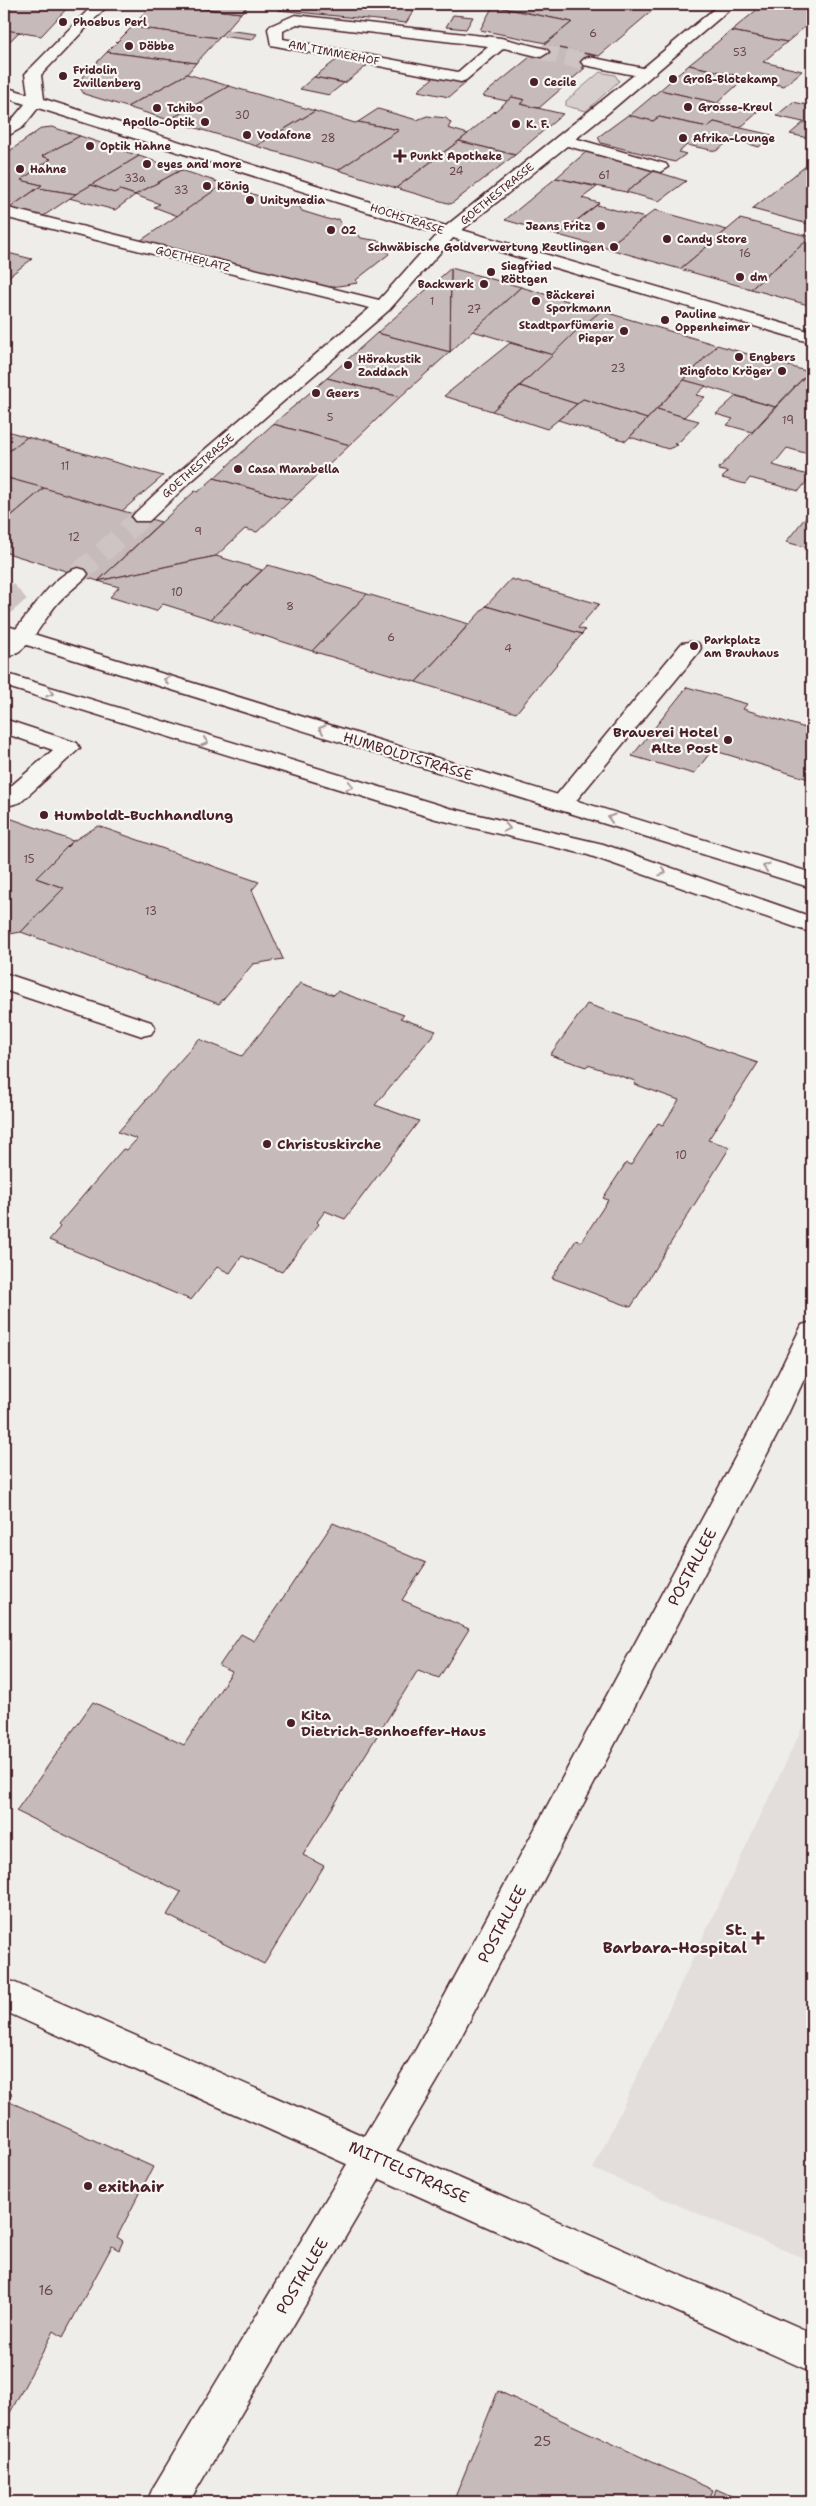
<svg xmlns="http://www.w3.org/2000/svg" width="816" height="2506" viewBox="0 0 816 2506" font-family="'Shantell Sans',sans-serif">
  <style>
    .built { fill: #e3dedc }
    .green { fill: #d7cfce; stroke: #90777c }
    .building { fill: #c6babb; stroke: #4a1f2b }
    .lines { fill: none; stroke-linecap: round; stroke-linejoin: round }
    .street-tunnel-far1 { stroke: #cec4c4; stroke-width: 17; stroke-dasharray: 17 8; stroke-linecap: butt }
    .street-tunnel { stroke: #cec4c4; stroke-width: 21; stroke-dasharray: 21 11; stroke-linecap: butt }
    .lane-casing { stroke: #4a1f2b; stroke-width: 3 }
    .street-casing { stroke: #4a1f2b; stroke-width: 3 }
    .secondary-casing { stroke: #4a1f2b; stroke-width: 3 }
    .lane { fill: #f6f6f2; fill-rule: evenodd }
    .street { fill: #f6f6f2; fill-rule: evenodd }
    .secondary { fill: #f6f6f2; fill-rule: evenodd }
    .oneway { stroke: #a99598 }
    .poi-dot { fill: #4a1f2b; stroke: #f6f6f2; stroke-width: 2 }
    .labels { text-anchor: middle; dominant-baseline: central; stroke-width: 4.5; stroke-linejoin: round; paint-order: stroke }
    .far-poi-label { font-size: 11px; font-weight: bold; fill: #4a1f2b; stroke: #f6f6f2; text-anchor: start }
    .number-label { font-size: 11px; fill: #69464f }
    .far-street-label { font-size: 11px; fill: #4a1f2b; stroke: #f6f6f2 }
    .poi-label { font-size: 14px; font-weight: bold; fill: #4a1f2b; stroke: #f6f6f2; text-anchor: start }
    .street-label { font-size: 14px; fill: #4a1f2b; stroke: #f6f6f2 }
    .near-number-label { font-size: 14px; fill: #69464f }
    .near-street-label { font-size: 16px; fill: #4a1f2b; stroke: #f6f6f2 }
    .near-poi-label { font-size: 16px; font-weight: bold; fill: #4a1f2b; stroke: #f6f6f2; text-anchor: end }
  </style>
  <rect width="100%" height="100%" fill="#efedea"/>
  <filter id="ink" filterUnits="userSpaceOnUse"><feTurbulence type="fractalNoise" baseFrequency=".02" numOctaves="2"/><feDisplacementMap in="SourceGraphic" scale="10" xChannelSelector="R" yChannelSelector="G"/><feConvolveMatrix kernelMatrix="1 2 1 2 8 2 1 2 1" color-interpolation-filters="sRGB"/></filter>
  <g filter="url(#ink)">
    <polygon class="built" points="812,1707 812,2262 593,2169"/>
    <polygon class="green" points="600,72 615,75 619,81 586,111 566,106 566,101"/>
    <g class="building">
      <polygon points="4,4 71,4 41,36 4,30"/>
      <polygon points="153,4 164,4 241,13 219,38 132,27"/>
      <polygon points="164,4 250,4 241,13"/>
      <polygon points="283,4 418,4 406,23 278,10"/>
      <polygon points="455,4 494,4 492,7"/>
      <polygon points="494,4 660,4 599,56 544,45 572,22 493,6"/>
      <polygon points="764,4 812,4 812,21 787,42 731,31"/>
      <polygon points="493,6 572,22 546,43 480,30"/>
      <polygon points="453,15 473,17 466,29 446,27"/>
      <polygon points="132,27 219,38 196,63 107,52"/>
      <polygon points="4,30 19,32 4,47"/>
      <polygon points="226,30 257,34 252,40 220,36"/>
      <polygon points="731,31 787,42 763,62 802,71 784,86 689,65"/>
      <polygon points="549,46 596,56 582,68 585,68 539,108 520,104 525,100 512,97 507,101 482,96 530,57 534,58"/>
      <polygon points="107,52 196,63 187,74 127,107 84,94 77,83"/>
      <polygon points="339,58 369,64 345,83 314,77"/>
      <polygon points="689,65 745,78 717,103 660,90"/>
      <polygon points="187,74 229,86 169,120 127,107"/>
      <polygon points="314,77 344,83 329,95 300,89"/>
      <polygon points="434,77 466,83 449,97 418,91"/>
      <polygon points="229,86 315,111 256,146 169,120"/>
      <polygon points="660,90 717,103 758,112 740,128 714,122 708,127 659,117 653,121 629,116"/>
      <polygon points="512,97 525,100 520,104 563,114 515,155 459,141"/>
      <polygon points="793,102 812,106 812,124 776,116"/>
      <polygon points="378,109 417,120 427,116 446,118 451,123 448,128 468,134 396,188 338,170 399,130 358,122"/>
      <polygon points="315,111 355,123 358,122 399,130 338,170 256,146"/>
      <polygon points="628,115 653,121 659,117 708,127 714,122 772,135 759,147 732,139 716,151 687,145 679,152 686,154 675,162 601,143 598,137"/>
      <polygon points="804,122 812,124 812,139 790,134"/>
      <polygon points="52,127 80,136 42,156 51,159 21,180 42,185 15,204 4,202 4,155 42,128"/>
      <polygon points="80,136 139,156 76,194 38,188 42,185 21,180 51,159 42,156"/>
      <polygon points="459,141 515,155 451,204 396,188"/>
      <polygon points="586,152 594,153 654,171 626,192 556,178"/>
      <polygon points="139,156 181,170 135,195 120,190 114,193 91,185"/>
      <polygon points="812,161 812,225 752,209"/>
      <polygon points="181,170 224,184 178,216 154,207 160,204 135,195"/>
      <polygon points="654,171 686,181 659,201 626,192"/>
      <polygon points="556,178 597,187 582,198 599,203 558,235 505,220"/>
      <polygon points="224,184 287,206 299,206 302,211 331,220 338,219 344,229 353,227 361,238 380,241 389,254 356,280 358,283 318,289 137,243"/>
      <polygon points="91,185 114,193 120,190 135,195 115,210 69,198"/>
      <polygon points="38,188 76,194 39,219 5,211"/>
      <polygon points="597,205 645,218 606,248 558,235"/>
      <polygon points="655,210 727,230 680,269 606,248"/>
      <polygon points="740,219 811,237 751,289 680,269"/>
      <polygon points="812,236 812,306 751,289 811,237"/>
      <polygon points="4,252 32,259 4,280"/>
      <polygon points="451,268 521,287 450,352"/>
      <polygon points="451,268 450,352 377,333"/>
      <polygon points="521,287 601,311 553,355 473,331"/>
      <polygon points="601,311 717,345 647,419 583,399 577,404 520,386 575,332"/>
      <polygon points="377,333 450,352 400,397 327,378"/>
      <polygon points="510,343 553,355 492,411 444,396"/>
      <polygon points="717,345 809,372 775,407 684,380"/>
      <polygon points="809,372 812,373 812,455 787,448 773,465 811,476 799,491 750,478 745,484 722,478 728,472 719,470 719,468"/>
      <polygon points="327,378 400,397 350,445 273,424"/>
      <polygon points="684,380 706,386 696,395 705,397 684,417 657,409"/>
      <polygon points="520,386 577,404 547,429 492,411"/>
      <polygon points="736,396 775,407 752,432 727,425 733,419 716,414"/>
      <polygon points="583,399 647,419 626,441 558,420"/>
      <polygon points="657,409 684,417 699,421 680,441 674,444 678,445 668,449 630,437"/>
      <polygon points="273,424 350,445 291,500 214,478"/>
      <polygon points="4,430 27,437 4,455"/>
      <polygon points="27,437 163,476 122,511 4,477 4,455"/>
      <polygon points="4,477 44,488 4,522"/>
      <polygon points="214,478 291,500 257,532 245,529 216,556 98,581 195,491 198,492"/>
      <polygon points="44,488 161,522 98,581 4,552 4,522"/>
      <polygon points="809,513 812,514 812,549 786,542"/>
      <polygon points="216,556 262,570 211,619 163,604 156,611 110,597 119,587 98,581"/>
      <polygon points="268,565 367,594 312,651 211,619"/>
      <polygon points="511,579 599,604 578,628 585,630 582,634 486,606"/>
      <polygon points="367,594 469,624 416,682 312,651"/>
      <polygon points="486,606 582,634 516,713 416,682"/>
      <polygon points="687,687 747,704 743,709 812,730 812,780 712,750 694,774 632,756"/>
      <polygon points="4,816 73,841 36,878 64,888 21,932 4,935"/>
      <polygon points="98,826 259,882 252,890 283,959 253,964 219,1004 21,932 64,888 36,878 73,841"/>
      <polygon points="300,983 334,995 337,991 404,1015 400,1018 436,1031 375,1105 419,1121 345,1219 325,1211 317,1222 319,1224 282,1272 242,1256 230,1273 217,1267 191,1300 49,1240 60,1227 58,1225 123,1149 127,1150 137,1139 118,1132 199,1039 242,1056"/>
      <polygon points="587,1004 758,1063 708,1140 730,1147 631,1307 552,1278 576,1240 581,1242 608,1200 603,1198 626,1163 631,1165 658,1123 663,1125 679,1100 634,1084 635,1081 588,1065 586,1067 550,1055"/>
      <polygon points="333,1523 426,1563 402,1600 469,1629 439,1678 418,1670 303,1855 324,1866 264,1964 167,1915 181,1892 16,1811 93,1702 184,1745 232,1672 219,1666 241,1634 254,1641"/>
      <polygon points="8,2092 12,2094 8,2101 153,2167 117,2237 123,2241 119,2250 112,2246 63,2337 54,2331 4,2424 4,2099"/>
      <polygon points="498,2391 713,2490 708,2502 453,2502"/>
      <polygon points="716,2489 745,2502 712,2502"/>
    </g>
    <g class="lines">
      <polyline class="street-tunnel-far1" points="541,52 589,62"/>
      <g class="street-tunnel">
        <polyline points="78,574 142,517"/>
        <polyline points="4,605 20,591"/>
      </g>
      <g class="lane-casing">
        <g id="lane">
          <polygon points="563,135 666,164 668,167 660,172 557,143 555,140 557,137"/>
          <polygon points="690,642 698,643 701,648 698,653 570,808 562,810 554,808 551,803 554,798 682,643"/>
          <polygon points="4,973 151,1022 155,1028 151,1034 142,1036 4,990"/>
        </g>
      </g>
      <g class="street-casing">
        <g id="street">
          <polygon points="94,4 109,4 41,75 44,99 446,226 634,75 584,65 581,62 584,59 589,57 643,68 720,4 736,4 608,113 462,230 812,332 812,343 453,238 389,310 188,484 149,521 135,521 132,517 135,513 174,476 370,308 4,217 4,207 379,300 438,234 38,108 23,127 4,138 4,126 11,121 25,104 4,97 4,87 28,94 25,74 28,71"/>
          <path d="M295,15L501,38L546,49L549,52L541,57L504,48L466,80L461,82L271,45L268,29L270,26ZM297,24L488,46L458,72L283,39V31Z"/>
          <path d="M78,568L85,570L88,574L85,578C76,587 64,595 56,605C41,623 29,653 4,658V641C27,622 49,575 78,568Z"/>
          <polygon points="4,719 77,743 80,748 21,802 4,807 4,792 53,750 4,733"/>
          <polygon points="4,1978 812,2333 812,2372 4,2011"/>
        </g>
      </g>
      <g class="secondary-casing">
        <g id="secondary">
          <polygon points="4,625 812,873 812,888 4,638"/>
          <polygon points="4,673 449,808 603,844 812,917 812,933 588,855 436,819 4,686"/>
          <polygon points="812,1322 812,1362 786,1418 442,2073 189,2502 147,2502 153,2488 416,2049 757,1417 798,1333 802,1325"/>
        </g>
      </g>
      <use href="#lane" class="lane"/>
      <use href="#street" class="street"/>
      <use href="#secondary" class="secondary"/>
    </g>
    <defs><path id="oneway-chevron" d="M-2-3.5L2.5 0L-2 3.5" fill="none" stroke-width="1.6" stroke-linecap="round" stroke-linejoin="round" transform="scale(1.25)"/></defs>
    <g class="oneway">
      <use href="#oneway-chevron" transform="translate(167 680) rotate(-163)"/>
      <use href="#oneway-chevron" transform="translate(50 693) rotate(17)"/>
      <use href="#oneway-chevron" transform="translate(322 729) rotate(-163)"/>
      <use href="#oneway-chevron" transform="translate(205 742) rotate(17)"/>
      <use href="#oneway-chevron" transform="translate(350 786) rotate(16)"/>
      <use href="#oneway-chevron" transform="translate(611 818) rotate(-163)"/>
      <use href="#oneway-chevron" transform="translate(507 828) rotate(13)"/>
      <use href="#oneway-chevron" transform="translate(766 867) rotate(-163)"/>
      <use href="#oneway-chevron" transform="translate(663 872) rotate(19)"/>
    </g>
  </g>
  <g class="poi-dot">
    <circle cx="63" cy="22" r="5"/>
    <circle cx="129" cy="46" r="5"/>
    <circle cx="63" cy="76" r="5"/>
    <circle cx="673" cy="79" r="5"/>
    <circle cx="534" cy="82" r="5"/>
    <circle cx="688" cy="107" r="5"/>
    <circle cx="157" cy="108" r="5"/>
    <circle cx="205" cy="122" r="5"/>
    <circle cx="516" cy="124" r="5"/>
    <circle cx="247" cy="135" r="5"/>
    <circle cx="683" cy="138" r="5"/>
    <circle cx="90" cy="146" r="5"/>
    <path d="M397.5 148.5h5v5h5v5h-5v5h-5v-5h-5v-5h5z"/>
    <circle cx="147" cy="164" r="5"/>
    <circle cx="20" cy="169" r="5"/>
    <circle cx="207" cy="186" r="5"/>
    <circle cx="250" cy="200" r="5"/>
    <circle cx="601" cy="226" r="5"/>
    <circle cx="331" cy="230" r="5"/>
    <circle cx="667" cy="239" r="5"/>
    <circle cx="614" cy="247" r="5"/>
    <circle cx="491" cy="272" r="5"/>
    <circle cx="740" cy="277" r="5"/>
    <circle cx="484" cy="284" r="5"/>
    <circle cx="536" cy="301" r="5"/>
    <circle cx="665" cy="320" r="5"/>
    <circle cx="624" cy="331" r="5"/>
    <circle cx="739" cy="357" r="5"/>
    <circle cx="348" cy="365" r="5"/>
    <circle cx="782" cy="371" r="5"/>
    <circle cx="316" cy="393" r="5"/>
    <circle cx="238" cy="469" r="5"/>
    <circle cx="694" cy="646" r="5"/>
    <circle cx="728" cy="740" r="5"/>
    <circle cx="44" cy="815" r="5"/>
    <circle cx="267" cy="1144" r="5"/>
    <circle cx="291" cy="1723" r="5"/>
    <path d="M755.5 1930.5h5v5h5v5h-5v5h-5v-5h-5v-5h5z"/>
    <circle cx="88" cy="2186" r="5"/>
  </g>
  <g class="labels">
    <g class="far-poi-label">
      <text x="73" y="22">Phoebus Perl</text>
      <text x="139" y="46">Döbbe</text>
      <text x="73" y="70">Fridolin<tspan x="73" dy="13">Zwillenberg</tspan></text>
      <text x="683" y="79">Groß-Blotekamp</text>
      <text x="544" y="82">Cecile</text>
      <text x="698" y="107">Grosse-Kreul</text>
      <text x="167" y="108">Tchibo</text>
      <text x="195" y="122" text-anchor="end">Apollo-Optik</text>
      <text x="526" y="124">K. F.</text>
      <text x="257" y="135">Vodafone</text>
      <text x="693" y="138">Afrika-Lounge</text>
      <text x="100" y="146">Optik Hahne</text>
      <text x="410" y="156">Punkt Apotheke</text>
      <text x="157" y="164">eyes and more</text>
      <text x="30" y="169">Hahne</text>
      <text x="217" y="186">König</text>
      <text x="260" y="200">Unitymedia</text>
      <text x="591" y="226" text-anchor="end">Jeans Fritz</text>
      <text x="341" y="230">O2</text>
      <text x="677" y="239">Candy Store</text>
      <text x="604" y="247" text-anchor="end">Schwäbische Goldverwertung Reutlingen</text>
      <text x="501" y="266">Siegfried<tspan x="501" dy="13">Röttgen</tspan></text>
      <text x="750" y="277">dm</text>
      <text x="474" y="284" text-anchor="end">Backwerk</text>
      <text x="546" y="295">Bäckerei<tspan x="546" dy="13">Sporkmann</tspan></text>
      <text x="675" y="314">Pauline<tspan x="675" dy="13">Oppenheimer</tspan></text>
      <text x="614" y="325" text-anchor="end">Stadtparfümerie<tspan x="614" dy="13">Pieper</tspan></text>
      <text x="749" y="357">Engbers</text>
      <text x="358" y="359">Hörakustik<tspan x="358" dy="13">Zaddach</tspan></text>
      <text x="772" y="371" text-anchor="end">Ringfoto Kröger</text>
      <text x="326" y="393">Geers</text>
      <text x="248" y="469">Casa Marabella</text>
      <text x="704" y="640">Parkplatz<tspan x="704" dy="13">am Brauhaus</tspan></text>
    </g>
    <g class="number-label">
      <text x="593" y="33">6</text>
      <text x="740" y="52">53</text>
      <text x="242" y="115">30</text>
      <text x="328" y="138">28</text>
      <text x="456" y="171">24</text>
      <text x="604" y="175">61</text>
      <text x="135" y="178">33a</text>
      <text x="181" y="190">33</text>
      <text x="745" y="253">16</text>
      <text x="432" y="301">1</text>
      <text x="474" y="309">27</text>
      <text x="618" y="368">23</text>
      <text x="330" y="417">5</text>
      <text x="788" y="420">19</text>
      <text x="65" y="466">11</text>
      <text x="198" y="531">9</text>
      <text x="74" y="537">12</text>
      <text x="177" y="592">10</text>
      <text x="290" y="606">8</text>
      <text x="391" y="637">6</text>
      <text x="508" y="648">4</text>
      <text x="29" y="859">15</text>
      <text x="151" y="911">13</text>
      <text x="681" y="1155">10</text>
    </g>
    <g class="far-street-label">
      <text transform="translate(334 53) rotate(11)">AM TIMMERHOF</text>
      <text transform="translate(497 194) rotate(-39)">GOETHESTRASSE</text>
      <text transform="translate(407 219) rotate(18)">HOCHSTRASSE</text>
      <text transform="translate(193 259) rotate(14)">GOETHEPLATZ</text>
      <text transform="translate(198 466) rotate(-41)">GOETHESTRASSE</text>
    </g>
    <g class="poi-label">
      <text x="718" y="732" text-anchor="end">Brauerei Hotel<tspan x="718" dy="16">Alte Post</tspan></text>
      <text x="54" y="815">Humboldt-Buchhandlung</text>
      <text x="277" y="1144">Christuskirche</text>
      <text x="301" y="1715">Kita<tspan x="301" dy="16">Dietrich-Bonhoeffer-Haus</tspan></text>
    </g>
    <g class="street-label">
      <text transform="translate(408 756) rotate(17)">HUMBOLDTSTRASSE</text>
    </g>
    <g class="near-number-label">
      <text x="46" y="2290">16</text>
      <text x="542" y="2441">25</text>
    </g>
    <g class="near-street-label">
      <text transform="translate(692 1567) rotate(-62)">POSTALLEE</text>
      <text transform="translate(502 1924) rotate(-62)">POSTALLEE</text>
      <text transform="translate(409 2172) rotate(24)">MITTELSTRASSE</text>
      <text transform="translate(302 2276) rotate(-59)">POSTALLEE</text>
    </g>
    <g class="near-poi-label">
      <text x="747" y="1929">St.<tspan x="747" dy="18">Barbara-Hospital</tspan></text>
      <text x="98" y="2186" text-anchor="start">exithair</text>
    </g>
  </g>
  <rect width="816" height="2506" fill="none" stroke="#f6f6f2" stroke-width="20"/>
  <rect x="10" y="10" width="796" height="2486" fill="none" stroke="#4a1f2b" stroke-width="2" filter="url(#ink)"/>
</svg>
